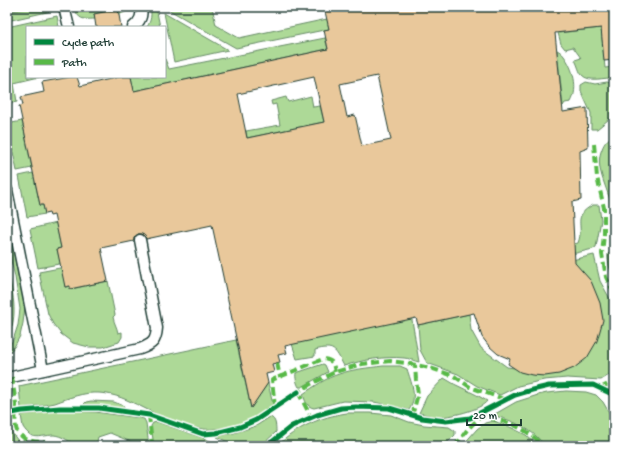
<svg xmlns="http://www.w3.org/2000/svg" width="621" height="453" viewBox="0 0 621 453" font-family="'Gochi Hand',sans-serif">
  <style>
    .green { fill: #add997; stroke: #668b66 }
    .building { fill: #e9c89b; stroke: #1f3d34; fill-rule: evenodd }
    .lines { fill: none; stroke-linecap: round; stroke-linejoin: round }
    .service-casing { stroke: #1f3d34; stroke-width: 13 }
    .service { stroke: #fff; stroke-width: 10 }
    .quiet { stroke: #58b947; stroke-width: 4; stroke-dasharray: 8 4; stroke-linecap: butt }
    .cycleway-casing { stroke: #fff; stroke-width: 8 }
    .cycleway { stroke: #00873e; stroke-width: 5 }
  </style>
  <rect width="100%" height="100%" fill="#fff"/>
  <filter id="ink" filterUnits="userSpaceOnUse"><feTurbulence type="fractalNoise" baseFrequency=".025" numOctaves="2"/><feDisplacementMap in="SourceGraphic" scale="8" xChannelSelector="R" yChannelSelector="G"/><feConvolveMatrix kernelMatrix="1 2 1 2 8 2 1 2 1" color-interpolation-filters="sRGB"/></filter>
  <g filter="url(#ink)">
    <g class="green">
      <polygon points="32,7 55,7 56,10 7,21 7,12"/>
      <path d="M100,7H129C128,12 123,13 119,14L118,9L94,14L95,19C87,19 80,21 76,12Z"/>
      <path d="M150,7H156L160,27H147C151,21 152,14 150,7Z"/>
      <polygon points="164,7 212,7 216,25 239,38 327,19 329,29 236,48"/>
      <polygon points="164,13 228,50 174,62"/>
      <polygon points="57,16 59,27 27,27 27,77 39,77 14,83 17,102 7,104 7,27"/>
      <path d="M601,28L605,68L614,67V78C605,77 589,83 582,75C579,72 578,65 575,60L581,58L573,47L565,49L561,44L558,33Z"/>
      <polygon points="325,38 328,49 134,91 131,77 165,77 165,59 169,69"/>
      <path d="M557,50C559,51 562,53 564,56C573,68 579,88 571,102L565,103L563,106Z"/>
      <polygon points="586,82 595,84 607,82 614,84 614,115 597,129 591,129 591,113 581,91 581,85"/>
      <polygon points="311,96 313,107 320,106 324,122 247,138 246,131 280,125 276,104 272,105 271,101 286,97 288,102"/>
      <polygon points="22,121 32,168 17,171 7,124"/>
      <path d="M614,136V225L611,224L610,222C610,214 611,204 609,197C604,181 595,165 602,149C604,143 608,138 614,136Z"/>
      <polygon points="33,173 40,205 43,205 45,214 27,217 19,176"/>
      <path d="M593,205H599L601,220L596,247L593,249L572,254L570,245L578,243C585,224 571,217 593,205Z"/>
      <polygon points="56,223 61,248 57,249 60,261 63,261 64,263 38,268 30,229"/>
      <polygon points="12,245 25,307 23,323 20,336 14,347 7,355 7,349 13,340 18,325 20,309 15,277 8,248"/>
      <path d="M611,252H614V280C611,272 607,262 608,254Z"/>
      <polygon points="594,255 600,281 614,306 614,372 601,380 567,378 544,380 518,386 500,395 477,386 458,374 427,363 420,350 418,325 469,314 471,330 481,348 507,367 544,372 563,262"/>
      <path d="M65,267V287L70,286L71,289L108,281L115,315L113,317C114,323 117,327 118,333L122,332V337L119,342L103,347H89L73,343L61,334L53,324L48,314L39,272Z"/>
      <path d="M7,268C12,290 20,316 7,338Z"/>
      <path d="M407,308L412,320L419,362C414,361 409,358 404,358C385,356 362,360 344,366C335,349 334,345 315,350V356L297,359L292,344Z"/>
      <path d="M236,340L251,408L268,383L273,405C269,412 258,416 250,420C245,423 239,424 233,426C223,428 213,430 203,429C182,427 160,416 142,407C127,400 116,394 99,393C83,392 69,398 55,403C44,406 32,406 21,408L19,386Z"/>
      <path d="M323,364L325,365L328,372L302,387H299C297,384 295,377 296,373Z"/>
      <path d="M383,366H400L407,369C411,382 418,397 409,410L392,406L374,402L343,401L314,408C307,407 305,401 303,394C315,386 326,378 339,374C353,369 368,368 383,366Z"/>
      <path d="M444,378C457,387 474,392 487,401C481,410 449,417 438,417C431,416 425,414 419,413L427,396Z"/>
      <path d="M566,391L586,392L596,395L603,402L614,421V446H545C533,429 514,421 495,416V414L516,402L538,395L547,393Z"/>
      <polygon points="91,401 114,402 124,406 124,408 122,409 87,406 85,405 84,404 86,402"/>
      <path d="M59,411L95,412L140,418L144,419L146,423L149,446H137L136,444L110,433L98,437L96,446C89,446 81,447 74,444C67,440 62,436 54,435C47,435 38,438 32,436C28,434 25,430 23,427L21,415Z"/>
      <path d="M347,413H370L391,415L409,422L424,425L449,427L455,431V435L449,441L440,446H277C297,427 320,417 347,413Z"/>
      <path d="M270,417C276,419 276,426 276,432L261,446H237L217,437L218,436L234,433L256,426Z"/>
      <polygon points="7,418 9,418 12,433 22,446 7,446"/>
      <polygon points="493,421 508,426 526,435 538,446 462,446 477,429 485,423"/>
      <polygon points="157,422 203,438 222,446 154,446 151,426 153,423"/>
    </g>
    <g class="building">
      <path d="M324,7H614V60L604,61L601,28L555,33L563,112L587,108L588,148L580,151L581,200L572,202L575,263L591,281L600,303L603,320L597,341L587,358L574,368L559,374L545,376L532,375L520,372L508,364L510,359L498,354L489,346L482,337L474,313L418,325L416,318L285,346L287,353L278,355L280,362L272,364L274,372L266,374L268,383L251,408L212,225L146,239L145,236L142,234H138L134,238V241L101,248L108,281L70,289V286L65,287L57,249L61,248L54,215L50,216L49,213L45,214L43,205H40L19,106L23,105L21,97L44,92L42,82L71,77H77L80,86L119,77H131L134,91L328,49L324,30L329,29ZM377,76L391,140L362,146L355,115L347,117L340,84ZM314,77L324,122L247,138L238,94Z"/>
      <polygon points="118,9 121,27 96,27 94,14"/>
    </g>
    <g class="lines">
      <g class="service-casing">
        <g id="service">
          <polyline points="64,7 69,27"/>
          <path d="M133,27C140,22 143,16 141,7"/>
          <polyline points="7,190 43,370"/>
          <path d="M7,378L140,349C153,344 156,341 157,328L140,240"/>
        </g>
      </g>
      <use href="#service" class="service"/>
      <g class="quiet">
        <polyline points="594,144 597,177 604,208 604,234 602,254 606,277 614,293"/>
        <polyline points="277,363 280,377"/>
        <path d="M12,377C13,386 15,396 16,405C16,412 14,424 17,431C18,433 23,438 26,439C36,443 47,441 56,446"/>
        <polyline points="600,388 614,381"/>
        <polyline points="298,392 311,417"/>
        <polyline points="295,394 309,385 335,372 362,364 390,361 406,363 430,368 454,376 470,387 506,400"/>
        <path d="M275,407L272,380L323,359C333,360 333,363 335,372"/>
        <polyline points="149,415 152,446"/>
        <polyline points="412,416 418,394 416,380 415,365"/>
        <path d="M455,446L467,430L481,416C508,422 523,425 543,446"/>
      </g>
      <g class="cycleway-casing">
        <g id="cycleway">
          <polyline points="7,414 22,411 60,408 99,408 149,415 203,434 216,433 240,427 256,420 298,392"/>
          <polyline points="267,446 292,426 317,415 341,408 356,407 389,408 422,418 446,421 470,418 515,395 532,390 549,386 593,385 614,395"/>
        </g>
      </g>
      <use href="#cycleway" class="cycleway"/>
    </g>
  </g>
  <rect width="621" height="453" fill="none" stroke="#fff" stroke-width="24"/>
  <rect x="12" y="12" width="597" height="429" fill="none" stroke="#1f3d34" stroke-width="1.5" filter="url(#ink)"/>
  <rect x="26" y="26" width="140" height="52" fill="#ffffff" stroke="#a5b1ae"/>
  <rect x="34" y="39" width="20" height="6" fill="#00873e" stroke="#a5b1ae"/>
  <text x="62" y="46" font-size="12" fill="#1f3d34">Cycle path</text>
  <rect x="34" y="59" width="20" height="6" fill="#58b947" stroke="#a5b1ae"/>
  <text x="62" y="66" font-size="12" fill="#1f3d34">Path</text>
  <path d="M467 419v6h54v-6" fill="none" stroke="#1f3d34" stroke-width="2"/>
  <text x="473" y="419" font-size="12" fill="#1f3d34" stroke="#ffffff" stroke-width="3" paint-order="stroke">20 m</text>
</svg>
